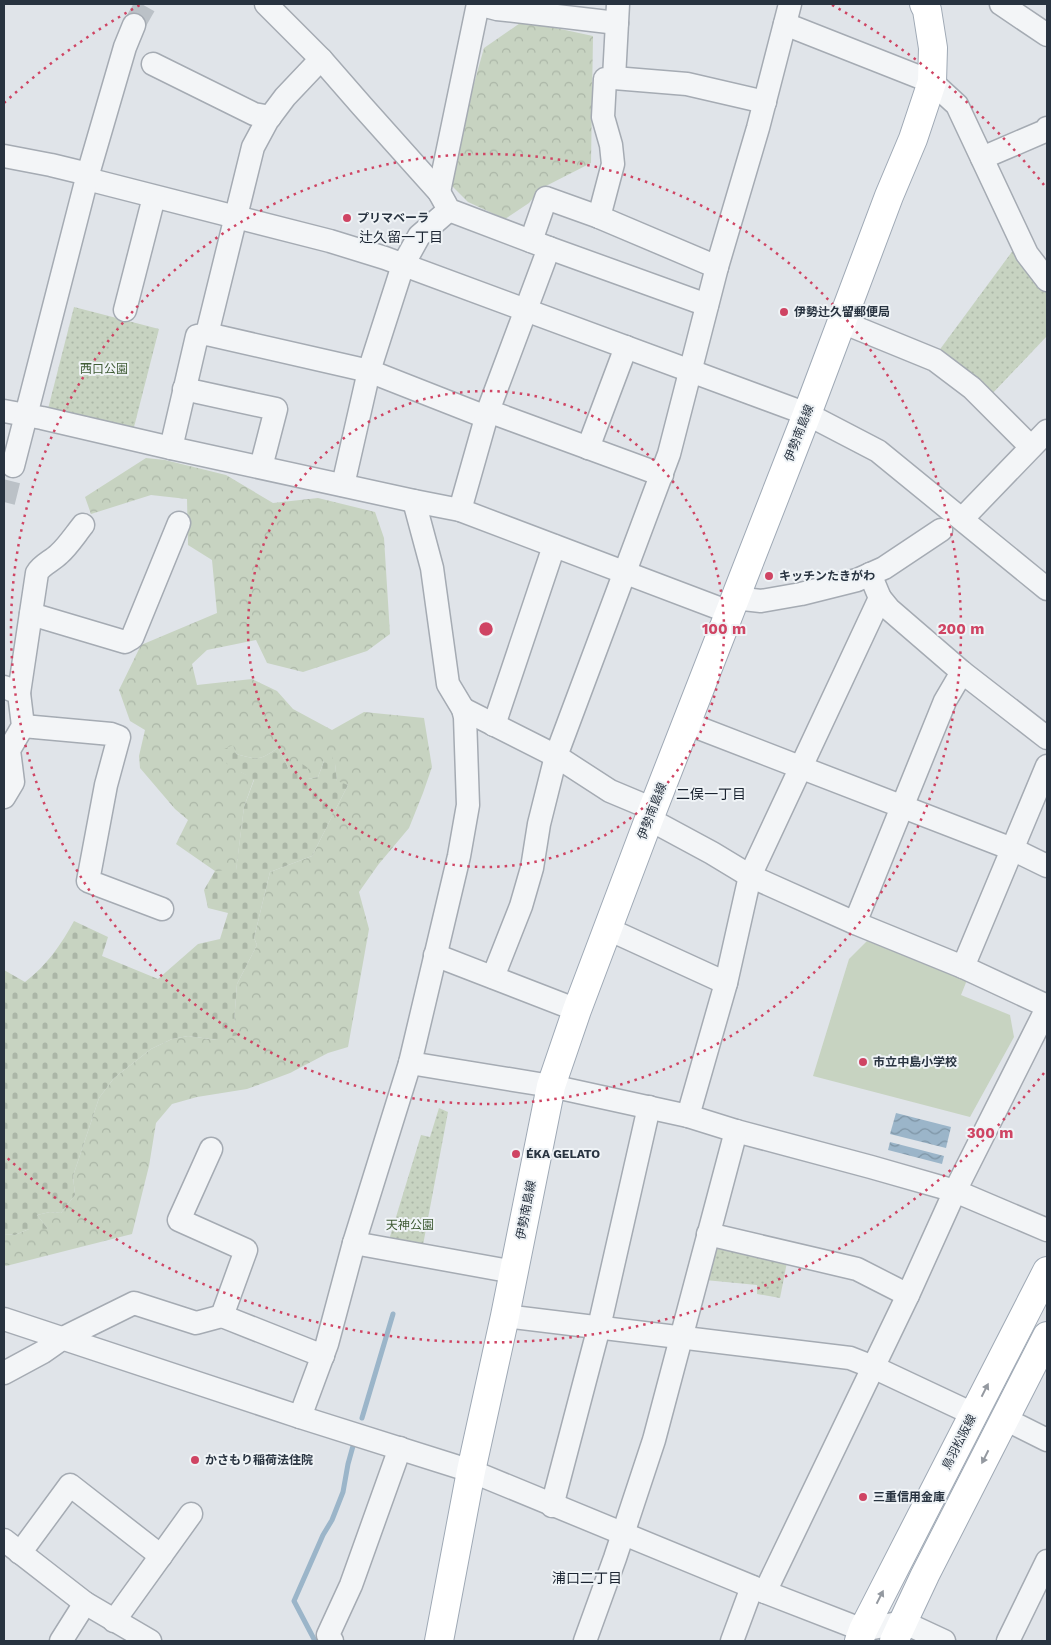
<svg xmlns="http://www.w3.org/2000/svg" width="1051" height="1645" viewBox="0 0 1051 1645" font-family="'Work Sans','Noto Sans JP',sans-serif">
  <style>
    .grass { fill: url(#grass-dots) }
    .forest { fill: url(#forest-crowns) }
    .cemetery { fill: url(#cemetery-stones) }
    .garden { fill: #c7d3c1 }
    .water { fill: url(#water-waves) }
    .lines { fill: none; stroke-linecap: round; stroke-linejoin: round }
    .stream { stroke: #9bb5c9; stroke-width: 5 }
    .minor-tunnel { stroke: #bbc1c7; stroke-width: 22; stroke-dasharray: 22 11; stroke-linecap: butt }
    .minor-casing { stroke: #a5abb3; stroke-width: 25 }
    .major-casing { stroke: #9fa9b5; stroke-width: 30 }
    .minor { stroke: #f3f5f7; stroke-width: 22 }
    .major { stroke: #fff; stroke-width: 28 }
    .oneway { fill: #9499a0 }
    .ring { fill: none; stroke: #cf4463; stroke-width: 2.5; stroke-dasharray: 2.5 5 }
    .poi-dot { fill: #cf4463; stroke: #eff3f6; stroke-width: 2 }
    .labels { text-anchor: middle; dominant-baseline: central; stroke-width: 4; stroke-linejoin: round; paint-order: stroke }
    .poi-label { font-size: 12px; font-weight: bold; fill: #283340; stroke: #eff3f6; text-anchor: start }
    .park-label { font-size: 12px; fill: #405c36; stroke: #eff3f6 }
    .street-label { font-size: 12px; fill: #283340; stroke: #eff3f6 }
    .neighbourhood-label { font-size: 14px; fill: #1b2431; stroke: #eff3f6 }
    .centre { fill: #cf4463; stroke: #eff3f6; stroke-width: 2.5 }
    .ring-label { font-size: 15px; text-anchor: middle; font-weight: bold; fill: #cf4463; stroke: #eff3f6; stroke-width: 4; stroke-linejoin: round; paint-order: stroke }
  </style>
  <defs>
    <pattern id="grass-dots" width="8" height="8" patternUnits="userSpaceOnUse" patternTransform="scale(1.25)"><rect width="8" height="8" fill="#c7d3c1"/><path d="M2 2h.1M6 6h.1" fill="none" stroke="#abb6a7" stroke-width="1.8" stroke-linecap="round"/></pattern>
    <pattern id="forest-crowns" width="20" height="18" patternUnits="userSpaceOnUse" patternTransform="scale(1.25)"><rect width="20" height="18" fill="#c7d3c1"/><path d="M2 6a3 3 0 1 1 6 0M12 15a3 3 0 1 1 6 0" fill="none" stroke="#abb6a7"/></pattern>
    <pattern id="cemetery-stones" width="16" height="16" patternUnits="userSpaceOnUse" patternTransform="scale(1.25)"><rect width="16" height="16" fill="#c7d3c1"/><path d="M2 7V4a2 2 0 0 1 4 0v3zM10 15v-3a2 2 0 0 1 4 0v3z" fill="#abb6a7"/></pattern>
    <pattern id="water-waves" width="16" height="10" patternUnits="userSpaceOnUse" patternTransform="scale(1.25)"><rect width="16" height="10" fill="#9bb5c9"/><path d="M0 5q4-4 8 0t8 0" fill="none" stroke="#7e94a5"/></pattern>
  </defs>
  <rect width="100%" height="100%" fill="#e0e4e9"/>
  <g class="grass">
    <polygon points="1014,249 1047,289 1047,336 990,396 938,352"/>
    <polygon points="74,307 159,329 133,431 48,409"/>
    <polygon points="439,1108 448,1112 423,1245 389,1240 421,1135 430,1137"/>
    <polygon points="718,1239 789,1252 780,1298 757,1294 757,1285 705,1280"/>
  </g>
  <g class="forest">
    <polygon points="523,21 593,36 591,163 542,188 529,203 505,219 468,202 448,182 449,172 484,48"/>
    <path d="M146,458L165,460L226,475L273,503L318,498L375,512L384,538L390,634L367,651L303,672L267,663L256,640L207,650L192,664L197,685L252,679L277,691L293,709L332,730L364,712L424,718L432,767L423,793L409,828L378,865L359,892L369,929L348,1047L328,1053L290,1073L247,1089L197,1097L172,1104L156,1123L149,1166L132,1234L6,1266L4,1265V1234L15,1235L29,1229H48L37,1215L50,1212L61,1213L75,1195L73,1176L99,1098L114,1078L151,1049L172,1039L188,1036L217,1040L234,1023L237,984L257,945L254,938L270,872L312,856L348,785L337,782L335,764L324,761L318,777L308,779L289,769L278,748C258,761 259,760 236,754L233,745L241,772L254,779L244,807L236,871H215L176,844L188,820L175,809L140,768L139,756L145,730L130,721L119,690L141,645L217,613L212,560L188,545L187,499L151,495L91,514L85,497Z"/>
  </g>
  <path class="cemetery" d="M233,745L236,754C259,760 258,761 278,748L289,769L298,761L308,768V779L318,777L324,761L331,754L335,764L337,781L348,785L312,856L270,872L254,938L257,945L237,984L234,1023L238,1035L217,1040L188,1036L172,1039L151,1049L114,1078L99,1098L73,1176L75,1195L61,1213L50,1212L37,1215L48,1229H29L15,1235L4,1234V970L25,982C47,965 61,945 74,921L108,937L102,956L158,979L198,944L220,939L228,913L208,908L204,890L215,871L236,870L244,807L254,780L227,764L220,751Z"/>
  <polygon class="garden" points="867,941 967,980 961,995 1010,1015 1014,1037 970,1117 813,1076 849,959"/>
  <g class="water">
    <polygon points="896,1113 951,1127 946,1148 890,1134"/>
    <polygon points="890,1142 944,1156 942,1164 888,1150"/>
  </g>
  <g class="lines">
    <g class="stream">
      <polyline points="362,1418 393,1314"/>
      <polyline points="315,1641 294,1601 323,1535 332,1520 343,1492 348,1464 353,1446"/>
    </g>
    <g class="minor-tunnel">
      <polyline points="134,25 146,4"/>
      <polyline points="4,502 13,466"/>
    </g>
    <g class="minor-casing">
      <g id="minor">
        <polyline points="266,4 321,59 362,106 439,192 449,210 549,248 707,305"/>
        <polyline points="478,4 497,9 617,23"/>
        <polyline points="1001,4 1047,35"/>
        <polyline points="785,24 932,82 957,105 1027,254 1047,280"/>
        <polyline points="153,64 254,114 270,117"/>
        <polyline points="614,78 687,84 765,102"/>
        <polyline points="4,156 51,165 88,174"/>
        <polyline points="982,158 1045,131 1047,128"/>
        <polyline points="87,179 330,241 385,258 807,414 878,451 1047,589"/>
        <polyline points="439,192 478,4"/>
        <polyline points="599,217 613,164 611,145 603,117 605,79 614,78 618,4"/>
        <polyline points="531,241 546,198 599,217 717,267"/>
        <polyline points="125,310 154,197"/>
        <polyline points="842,322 935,360 972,388 1031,447"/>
        <polyline points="207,334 369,371 486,417"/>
        <polyline points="184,389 276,409 261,467"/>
        <polyline points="4,411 42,418 171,448 414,501 460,510 729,612"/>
        <polyline points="488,411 662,475"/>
        <polyline points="171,448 197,336 207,334 253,147 267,121 285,97 321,59"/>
        <polyline points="588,448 626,347"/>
        <polyline points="13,466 88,174 125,47 134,25"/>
        <polyline points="343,485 369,371 403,265 419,236 449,210"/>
        <polyline points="460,510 488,411 549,248"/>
        <polyline points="962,519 1047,431"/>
        <polyline points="734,598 761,601 801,594 857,580 884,568 941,530"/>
        <polyline points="880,598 889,609 962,672 1047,738"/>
        <polyline points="31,614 125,642 132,638 179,523"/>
        <polyline points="4,687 19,693 23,726 9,750 13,782 4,797"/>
        <path d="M19,693L37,573C41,565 52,561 59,554C68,546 75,535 83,525"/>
        <polyline points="463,709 556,756 610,791 653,809"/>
        <polyline points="686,723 1012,849 1047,866"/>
        <polyline points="494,725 554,546"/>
        <polyline points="23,726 111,734 119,737 106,785 88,881 162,909"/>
        <polyline points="649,819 712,853 750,876 855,923 963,967 1047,1006"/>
        <polyline points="855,923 945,701 962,672"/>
        <polyline points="608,929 726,983"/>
        <polyline points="435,955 577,1010"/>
        <polyline points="963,967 1047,766"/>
        <polyline points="493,977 521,906 532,868 539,824 556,756 669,454 717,267 758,128 790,4"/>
        <polyline points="410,1063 551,1086 688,1116 736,1131 871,1167 955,1191 1047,1230"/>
        <polyline points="688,1116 726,983 750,876 880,598 870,574"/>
        <polyline points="211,1149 179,1220 246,1250 222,1316 323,1356"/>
        <polyline points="708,1234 857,1269 908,1295"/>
        <polyline points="354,1243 514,1272"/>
        <polyline points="505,1316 850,1358 873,1367 973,1414"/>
        <polyline points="4,1319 300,1417 471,1471 765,1592 863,1630 903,1622 944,1641"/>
        <polyline points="4,1373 43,1352 63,1338 134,1303 196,1323 222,1316"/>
        <polyline points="300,1417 327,1344 354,1243 410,1063 459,856 468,805 465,717 463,709 448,684 432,568 414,501"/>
        <polyline points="1005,1419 1047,1440"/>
        <polyline points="552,1506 599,1327 649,1107"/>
        <polyline points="4,1540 85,1603 150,1641"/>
        <polyline points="20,1553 70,1485 161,1556"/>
        <polyline points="765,1592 908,1295 955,1191 1047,1008"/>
        <polyline points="114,1621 191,1514"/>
        <polyline points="61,1641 85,1603"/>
        <polyline points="332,1641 328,1635 351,1585 400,1448"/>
        <polyline points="585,1641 615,1558 654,1440 736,1131"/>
        <polyline points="732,1641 752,1587"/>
        <polyline points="1008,1641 1047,1561"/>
      </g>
    </g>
    <g class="major-casing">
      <g id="major">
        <polyline points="439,1641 471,1471 505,1316 551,1086 577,1010 649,819 807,414 889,196 913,139 932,82 933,48 927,10 924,4"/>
        <polyline points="859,1641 863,1630 1047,1271"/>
        <polyline points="894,1641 925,1575 1047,1336"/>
      </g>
    </g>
    <use href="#minor" class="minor"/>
    <use href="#major" class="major"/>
  </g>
  <defs><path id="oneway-solid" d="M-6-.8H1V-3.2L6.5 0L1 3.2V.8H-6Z" transform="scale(1.25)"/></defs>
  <g class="oneway">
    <use href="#oneway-solid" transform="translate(985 1390) rotate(-63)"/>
    <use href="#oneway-solid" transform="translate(985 1457) rotate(117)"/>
    <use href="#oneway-solid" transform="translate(880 1597) rotate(-63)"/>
  </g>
  <g class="ring">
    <circle cx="486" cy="629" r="238"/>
    <circle cx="486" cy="629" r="475"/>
    <path d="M1044 1073A713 713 0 0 1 4 1155M4 103A713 713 0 0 1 140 5M832 5A713 713 0 0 1 1044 185"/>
  </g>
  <g class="poi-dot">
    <circle cx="347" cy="218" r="5"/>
    <circle cx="784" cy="312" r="5"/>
    <circle cx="769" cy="576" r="5"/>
    <circle cx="863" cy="1062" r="5"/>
    <circle cx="516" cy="1154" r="5"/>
    <circle cx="195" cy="1460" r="5"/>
    <circle cx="863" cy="1497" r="5"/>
  </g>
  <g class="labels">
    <g class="poi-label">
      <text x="357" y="218">プリマベーラ</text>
      <text x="794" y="312">伊勢辻久留郵便局</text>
      <text x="779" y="576">キッチンたきがわ</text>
      <text x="873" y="1062">市立中島小学校</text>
      <text x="526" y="1154">ÉKA GELATO</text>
      <text x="205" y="1460">かさもり稲荷法住院</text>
      <text x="873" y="1497">三重信用金庫</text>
    </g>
    <g class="park-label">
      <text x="104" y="369">西口公園</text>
      <text x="410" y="1225">天神公園</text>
    </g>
    <g class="street-label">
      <text transform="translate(799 433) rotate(-69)">伊勢南島線</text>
      <text transform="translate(652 811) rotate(-69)">伊勢南島線</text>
      <text transform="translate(526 1210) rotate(-79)">伊勢南島線</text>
      <text transform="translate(959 1442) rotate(-63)">鳥羽松阪線</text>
    </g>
    <g class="neighbourhood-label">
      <text x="401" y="237">辻久留一丁目</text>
      <text x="711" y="794">二俣一丁目</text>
      <text x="587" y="1578">浦口二丁目</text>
    </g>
  </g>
  <circle cx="486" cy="629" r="8" class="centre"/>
  <g class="ring-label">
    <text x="724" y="634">100 m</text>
    <text x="961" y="634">200 m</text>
    <text x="990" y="1138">300 m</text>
  </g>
  <rect width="1051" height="1645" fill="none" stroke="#283340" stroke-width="10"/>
</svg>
